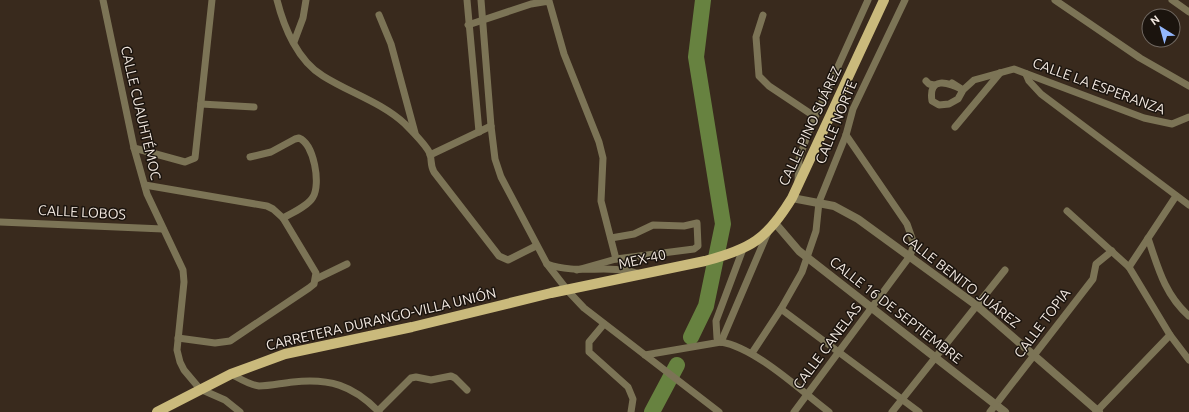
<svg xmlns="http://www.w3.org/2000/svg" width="1189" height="412" viewBox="0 0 1189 412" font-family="Ubuntu,sans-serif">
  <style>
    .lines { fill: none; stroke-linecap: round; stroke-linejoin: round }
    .river { stroke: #678240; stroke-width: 16 }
    .minor { stroke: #7c7456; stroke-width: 7 }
    .tertiary { stroke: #7c7456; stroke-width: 8 }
    .primary { stroke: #caba7c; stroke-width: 10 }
    .labels { text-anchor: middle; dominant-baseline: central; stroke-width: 3; stroke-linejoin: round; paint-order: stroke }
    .street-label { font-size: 14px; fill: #f3e9e1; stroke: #1b140e }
  </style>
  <rect width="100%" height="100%" fill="#392a1d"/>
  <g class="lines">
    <g class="river">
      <polyline points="691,337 706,306 723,224 696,57 703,0"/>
      <polyline points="652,412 677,365"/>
    </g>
    <g class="minor">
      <polyline points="103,0 134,148 147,194 183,270 184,282 177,350 180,362 184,370 200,389 225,400 240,412"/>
      <path d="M277,0C284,28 298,61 323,76C350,93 381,102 405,124C411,130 427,146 430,154C432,160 430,165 434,172L499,256L508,260L536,246"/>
      <polyline points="467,0 479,132"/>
      <polyline points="481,0 491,126 495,159 501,177 547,264 568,291 584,308 719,412"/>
      <polyline points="1055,0 1140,58 1189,86"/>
      <polyline points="1172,0 1189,12"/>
      <polyline points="379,15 391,44 415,133"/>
      <polyline points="763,15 756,37 759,76 769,86 814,116"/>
      <polyline points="468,25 531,4 549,1 564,54 599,142 603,158 601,201 616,259"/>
      <polyline points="294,42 303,18 306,0"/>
      <polyline points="1026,74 1029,81 1041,94 1189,205"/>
      <polyline points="926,81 929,84 934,85"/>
      <path d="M952,83L963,90C948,82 928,76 932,101L939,105L949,104L958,99L963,90L974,80L1014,69L1144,118L1172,124L1189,117"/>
      <polyline points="201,104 254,107"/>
      <polyline points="955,127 1000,73"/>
      <polyline points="134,148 185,162 195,158 212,0"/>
      <polyline points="430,155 491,126"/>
      <path d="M250,157L271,152L295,139L299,138C314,144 321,184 313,197C308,206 292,213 283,218"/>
      <polyline points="798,181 799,159 808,133 868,0"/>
      <polyline points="145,185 267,206 273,209 283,218 316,273 314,284 309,288 230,341 215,343 178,338"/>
      <polyline points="1067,211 1129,267 1170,335 1189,360"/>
      <polyline points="0,222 163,229"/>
      <path d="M1148,238C1158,268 1165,295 1189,316"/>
      <path d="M547,264C577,275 608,264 637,273"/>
      <polyline points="1129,267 1176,196"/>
      <polyline points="577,270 616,259 694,249 698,246 697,223 684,226 653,225 634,234 611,238"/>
      <polyline points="316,279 347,264"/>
      <polyline points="781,309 919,412"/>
      <polyline points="604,324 589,342 589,352 628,387 633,399 631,412"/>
      <polyline points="721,342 768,232"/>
      <polyline points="721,342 717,338 716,321 743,249"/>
      <polyline points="752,353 781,309 802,272 816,231 819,202 846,135 853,109 905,0"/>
      <path d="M645,355L721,342C756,348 800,390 829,412"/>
      <path d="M231,374C239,378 249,385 259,386C270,386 282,383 293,382C329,378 353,385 379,412"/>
      <polyline points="378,411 411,378 416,377 431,380 451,376 455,378 467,390"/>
      <polyline points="794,412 910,256 914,244 907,224 846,135"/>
      <polyline points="892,412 1005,270"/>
      <polyline points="990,412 1093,279 1096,264 1112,251"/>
      <polyline points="1096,412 1170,335"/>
    </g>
    <g class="tertiary">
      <polyline points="792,198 834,206 858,219 976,305 1099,412"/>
      <polyline points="775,223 799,251 1005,412"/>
    </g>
    <path class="primary" d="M157,412L231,374L285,354L412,327L551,293L705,261C751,249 767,239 792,198L884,0"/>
  </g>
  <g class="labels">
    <g class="street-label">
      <text transform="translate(1099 86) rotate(20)">CALLE LA ESPERANZA</text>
      <text transform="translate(141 113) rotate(77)">CALLE CUAUHTÉMOC</text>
      <text transform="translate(836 122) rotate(-68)">CALLE NORTE</text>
      <text transform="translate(810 126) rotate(-65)">CALLE PINO SUÁREZ</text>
      <text transform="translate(82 212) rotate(3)">CALLE LOBOS</text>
      <text transform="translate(642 259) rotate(-12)">MEX-40</text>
      <text transform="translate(961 280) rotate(38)">CALLE BENITO JUÁREZ</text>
      <text transform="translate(896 310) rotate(38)">CALLE 16 DE SEPTIEMBRE</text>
      <text transform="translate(381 319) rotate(-13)">CARRETERA DURANGO-VILLA UNIÓN</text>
      <text transform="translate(1042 323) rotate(-53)">CALLE TOPIA</text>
      <text transform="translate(827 346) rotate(-53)">CALLE CANELAS</text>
    </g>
  </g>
  <g transform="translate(1161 28) rotate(323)"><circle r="19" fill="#1b140e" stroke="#716962"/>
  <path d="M0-3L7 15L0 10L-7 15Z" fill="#93b7fd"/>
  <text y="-6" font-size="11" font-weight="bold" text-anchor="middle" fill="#f3e9e1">N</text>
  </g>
</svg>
